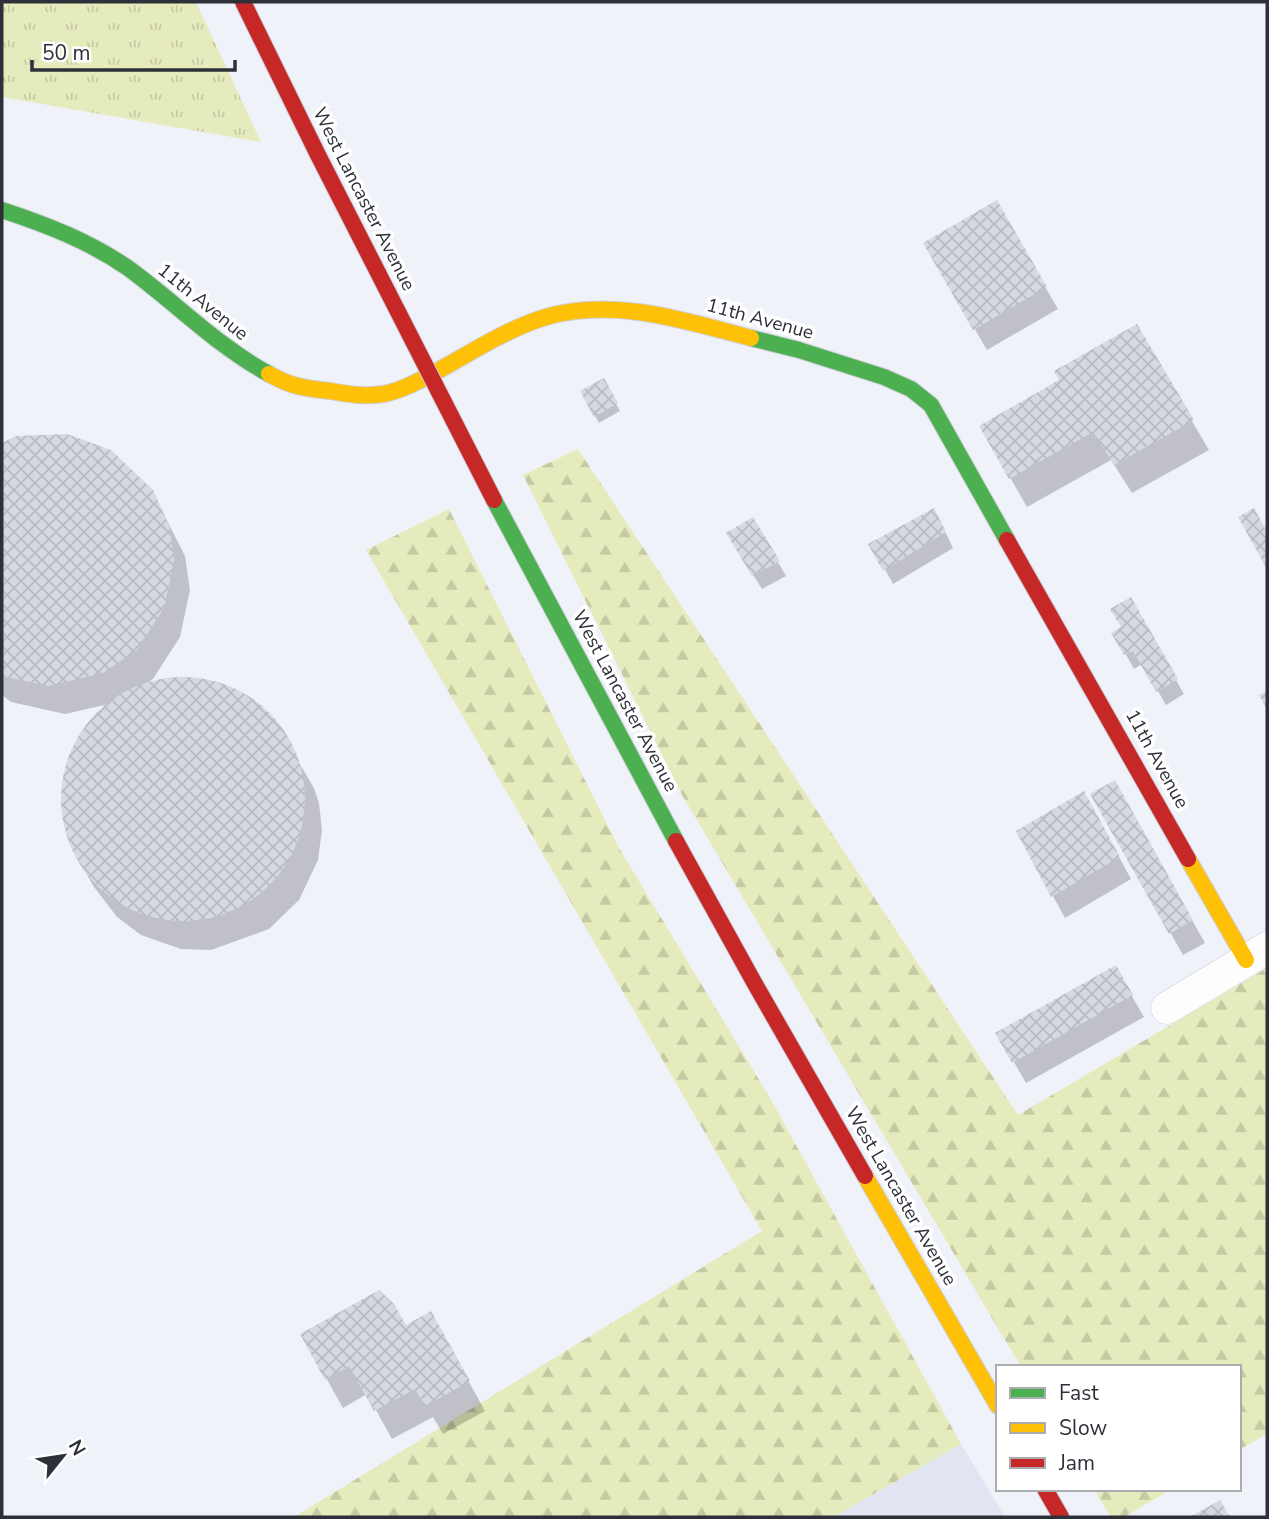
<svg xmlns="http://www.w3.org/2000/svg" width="1269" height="1519" viewBox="0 0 1269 1519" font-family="'Nunito Sans',sans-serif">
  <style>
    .built { fill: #e1e5f2 }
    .grass { fill: url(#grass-tufts) }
    .forest { fill: url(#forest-firs) }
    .shadow { fill: #0003 }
    .building { fill: url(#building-cross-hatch) }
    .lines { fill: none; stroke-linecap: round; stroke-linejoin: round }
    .street-casing { stroke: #cdcfd7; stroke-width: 33 }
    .fast-casing { stroke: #cdcfd7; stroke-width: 18 }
    .slow-casing { stroke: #cdcfd7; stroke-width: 18 }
    .jam-casing { stroke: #cdcfd7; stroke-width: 18 }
    .street { stroke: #fdfdfe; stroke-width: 32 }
    .fast { stroke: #4caf50; stroke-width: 16 }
    .slow { stroke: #ffc107; stroke-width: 16 }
    .jam { stroke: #c62828; stroke-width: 16 }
    .jam-bridge-casing { stroke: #cdcfd7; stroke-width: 18; stroke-linecap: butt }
    .jam-bridge { stroke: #c62828; stroke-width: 16 }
    .labels { text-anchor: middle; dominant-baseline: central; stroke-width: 7; stroke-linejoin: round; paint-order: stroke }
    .street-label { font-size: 19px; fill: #2d3038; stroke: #fff }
  </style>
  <defs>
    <pattern id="grass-tufts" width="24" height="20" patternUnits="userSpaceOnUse" patternTransform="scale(1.75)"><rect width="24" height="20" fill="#e6ebbd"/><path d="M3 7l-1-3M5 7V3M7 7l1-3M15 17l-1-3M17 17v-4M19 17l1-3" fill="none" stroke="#c6caa3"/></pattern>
    <pattern id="forest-firs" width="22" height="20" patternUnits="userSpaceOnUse" patternTransform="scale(1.75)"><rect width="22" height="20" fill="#e6ebbd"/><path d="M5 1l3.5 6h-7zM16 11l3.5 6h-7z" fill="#c6caa3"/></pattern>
    <pattern id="building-cross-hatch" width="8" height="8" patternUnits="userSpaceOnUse" patternTransform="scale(1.75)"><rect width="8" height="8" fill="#d7d9e1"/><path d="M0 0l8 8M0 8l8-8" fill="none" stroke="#b9bbc2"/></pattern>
  </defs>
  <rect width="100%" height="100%" fill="#f0f2fa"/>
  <polygon class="built" points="961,1444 1005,1517 834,1517"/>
  <polygon class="grass" points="2,2 196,2 261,142 2,97"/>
  <g class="forest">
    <polygon points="578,449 1018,1115 1267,968 1267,1434 1239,1450 1239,1367 1021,1367 682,795 523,475"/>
    <polygon points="449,509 619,848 770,1098 961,1444 834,1517 294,1517 762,1231 366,550"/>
    <polygon points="1094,1489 1172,1489 1124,1517 1111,1517"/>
  </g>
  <g class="shadow">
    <polygon points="996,203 1058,309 987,350 925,244"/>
    <polygon points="1136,326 1209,450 1132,493 1111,460 1027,507 981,427 1061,380"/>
    <polygon points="603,380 620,411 599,423 582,392"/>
    <polygon points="16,438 152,491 185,556 190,590 180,637 153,679 145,684 187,678 237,691 272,717 314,788 319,803 322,830 318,860 299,900 269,929 211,950 181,949 141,935 117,917 94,887 77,857 62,802 68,760 80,734 109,704 65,714 11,702 2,695 2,445"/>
    <polygon points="753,519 786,576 762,589 736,548"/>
    <polygon points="942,525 953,548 893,584 871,544"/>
    <polygon points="1130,600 1184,694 1166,705 1142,664 1134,669 1114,633 1123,628"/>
    <polygon points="1114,783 1205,943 1183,955 1093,795"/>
    <polygon points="1096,815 1131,879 1065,918 1018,832"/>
    <polygon points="1115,967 1144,1017 1026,1083 997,1033"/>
    <polygon points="302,1335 447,1342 485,1411 443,1434 433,1417 392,1439 367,1394 343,1408"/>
  </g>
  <g class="building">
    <polygon points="997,200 1047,287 973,330 923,243"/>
    <polygon points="1137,324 1194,420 1114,465 1093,432 1009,479 979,426 1059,380 1054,371"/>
    <polygon points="604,378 618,403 594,417 580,391"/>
    <polygon points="67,434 111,450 153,490 169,525 174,560 164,608 137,650 103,673 48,686 2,676 2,443 16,436"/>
    <polygon points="934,508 946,532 883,571 868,544"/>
    <polygon points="1254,508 1267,532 1267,569 1238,517"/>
    <polygon points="753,517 780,561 752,576 726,533"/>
    <polygon points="1131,597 1178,679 1156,692 1133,651 1124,655 1111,633 1121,627 1110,609"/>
    <circle cx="183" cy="799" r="122"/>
    <polygon points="1267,691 1267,709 1259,695"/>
    <polygon points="1115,780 1193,920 1169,934 1090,794"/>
    <polygon points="1084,791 1120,857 1051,897 1016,831"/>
    <polygon points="1116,965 1133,995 1012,1063 995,1033"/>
    <polygon points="379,1290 394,1304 406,1325 431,1311 470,1381 425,1406 415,1389 374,1411 349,1366 325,1380 300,1334"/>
    <polygon points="1220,1500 1230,1517 1190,1517"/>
  </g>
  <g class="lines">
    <g class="street-casing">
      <polyline id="street" points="1167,1008 1267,948"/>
    </g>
    <g class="fast-casing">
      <g id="fast">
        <path d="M2,210C47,225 89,241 128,268C176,303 217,346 269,374"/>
        <polyline points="751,338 799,350 884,377 911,389 931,405 1007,540"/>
        <polyline points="494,500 676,841"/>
      </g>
    </g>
    <g class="slow-casing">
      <g id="slow">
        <path d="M269,374C292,387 304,388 330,391C347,394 365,397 383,394C400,391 417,382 432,374C469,354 506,329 546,317C614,297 686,321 751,338"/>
        <polyline points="1188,859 1246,960"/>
        <polyline points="865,1176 998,1406"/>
      </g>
    </g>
    <g class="jam-casing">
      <g id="jam">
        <polyline points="1007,540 1188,859"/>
        <polyline points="676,841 755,984 865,1176"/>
        <polyline points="1045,1489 1061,1517"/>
      </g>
    </g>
    <use href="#street" class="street"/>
    <use href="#fast" class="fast"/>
    <use href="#slow" class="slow"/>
    <use href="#jam" class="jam"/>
    <g class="jam-bridge-casing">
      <polyline id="jam-bridge" points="243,2 318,155 494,500"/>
    </g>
    <use href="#jam-bridge" class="jam-bridge"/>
  </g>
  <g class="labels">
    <g class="street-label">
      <text transform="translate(364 199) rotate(63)">West Lancaster Avenue</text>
      <text transform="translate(203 302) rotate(39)">11th Avenue</text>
      <text transform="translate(760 319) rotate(15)">11th Avenue</text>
      <text transform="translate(625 701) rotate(62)">West Lancaster Avenue</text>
      <text transform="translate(1157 759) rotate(61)">11th Avenue</text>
      <text transform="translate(901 1196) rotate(60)">West Lancaster Avenue</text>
    </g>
  </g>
  <rect width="1269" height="1519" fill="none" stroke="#2d3038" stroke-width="7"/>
  <rect x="996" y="1365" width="245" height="126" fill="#ffffff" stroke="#abacaf" stroke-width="2"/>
  <rect x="1010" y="1388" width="35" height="10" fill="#4caf50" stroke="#abacaf" stroke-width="2"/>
  <text x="1059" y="1400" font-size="21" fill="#2d3038">Fast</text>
  <rect x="1010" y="1423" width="35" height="10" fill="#ffc107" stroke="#abacaf" stroke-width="2"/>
  <text x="1059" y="1435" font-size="21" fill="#2d3038">Slow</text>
  <rect x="1010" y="1458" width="35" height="10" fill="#c62828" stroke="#abacaf" stroke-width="2"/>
  <text x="1059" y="1470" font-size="21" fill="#2d3038">Jam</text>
  <g transform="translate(63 1456) rotate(60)" stroke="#ffffff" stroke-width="5" paint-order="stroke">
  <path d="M0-5L12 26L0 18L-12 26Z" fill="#2d3038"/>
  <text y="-10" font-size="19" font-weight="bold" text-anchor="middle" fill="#2d3038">N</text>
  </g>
  <path d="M32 60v10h203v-10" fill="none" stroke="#2d3038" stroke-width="3.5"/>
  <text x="42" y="60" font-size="21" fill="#2d3038" stroke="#ffffff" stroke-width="5" paint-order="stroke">50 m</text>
</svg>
